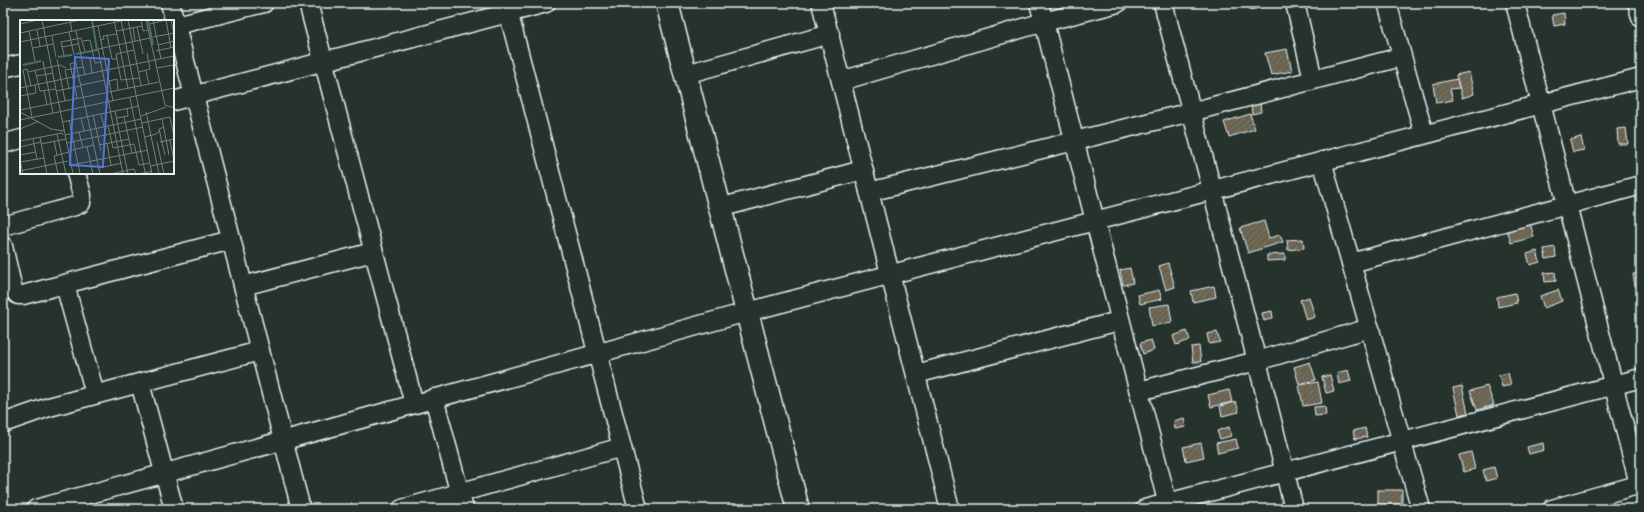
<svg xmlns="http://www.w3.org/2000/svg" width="1644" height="512" viewBox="0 0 1644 512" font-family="Caveat,sans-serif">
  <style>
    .building { fill: url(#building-hatch); stroke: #e8f1f8 }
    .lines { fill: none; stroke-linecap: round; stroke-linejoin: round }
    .street-casing { stroke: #e8f1f8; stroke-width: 21 }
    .secondary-casing { stroke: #e8f1f8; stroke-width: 25 }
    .street { stroke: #26332d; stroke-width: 18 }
    .secondary { stroke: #26332d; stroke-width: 22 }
    .inset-river { fill: none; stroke: #4b6d72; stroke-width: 2 }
    .inset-road { fill: none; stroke: #747f7e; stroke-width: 1 }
    .view { fill: #5077e0; fill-opacity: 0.15; stroke: #5077e0; stroke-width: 2 }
    .inset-edge { fill: none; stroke: #e8f1f8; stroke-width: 2 }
  </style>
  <defs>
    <pattern id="building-hatch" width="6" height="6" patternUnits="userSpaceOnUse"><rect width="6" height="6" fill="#676250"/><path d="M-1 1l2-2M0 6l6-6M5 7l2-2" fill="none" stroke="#7d796a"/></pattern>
  </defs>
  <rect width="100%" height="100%" fill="#26332d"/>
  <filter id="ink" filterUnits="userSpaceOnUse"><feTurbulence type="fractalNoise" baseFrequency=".025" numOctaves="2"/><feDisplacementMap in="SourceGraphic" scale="8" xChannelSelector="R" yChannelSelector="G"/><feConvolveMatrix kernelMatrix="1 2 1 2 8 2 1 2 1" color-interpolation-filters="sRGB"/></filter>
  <g filter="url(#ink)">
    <g class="building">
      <polygon points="1249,3 1268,3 1269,6 1250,10"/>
      <polygon points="1564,13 1565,24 1554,26 1552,15"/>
      <polygon points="1287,49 1292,71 1271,75 1265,53"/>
      <polygon points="1469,72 1474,94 1462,98 1456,75"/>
      <polygon points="1457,79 1459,88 1450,89 1453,100 1436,103 1433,84"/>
      <polygon points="1260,103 1261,112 1252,114 1251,104"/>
      <polygon points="1250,114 1255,129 1229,137 1224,122"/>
      <polygon points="1626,128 1628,144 1618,144 1617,129"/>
      <polygon points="1581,137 1584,150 1573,152 1570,140"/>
      <polygon points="1264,221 1269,238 1280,235 1283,242 1248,253 1240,228"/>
      <polygon points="1530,223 1534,237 1511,243 1507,229"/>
      <polygon points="1303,239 1304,248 1288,250 1287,240"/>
      <polygon points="1555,247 1556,257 1546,259 1544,249"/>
      <polygon points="1537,251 1540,262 1530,265 1527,254"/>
      <polygon points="1285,254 1285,260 1267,261 1267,255"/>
      <polygon points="1168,263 1175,287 1166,290 1159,266"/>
      <polygon points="1130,268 1133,283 1123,285 1120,270"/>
      <polygon points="1555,272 1556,281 1545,282 1544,273"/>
      <polygon points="1641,273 1641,285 1635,286 1633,274"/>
      <polygon points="1214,286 1216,297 1193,302 1191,291"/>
      <polygon points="1159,290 1162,299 1140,304 1138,295"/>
      <polygon points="1558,290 1562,301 1544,308 1540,296"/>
      <polygon points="1515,293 1517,303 1498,307 1497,297"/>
      <polygon points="1309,297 1315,317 1306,320 1300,300"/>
      <polygon points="1169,304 1172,322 1152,326 1149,307"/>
      <polygon points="1272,311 1273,318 1264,321 1262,313"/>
      <polygon points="1187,331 1190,340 1176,345 1173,336"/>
      <polygon points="1217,332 1220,342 1209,344 1207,334"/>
      <polygon points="1151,340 1154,350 1143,354 1140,343"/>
      <polygon points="1199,346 1201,362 1193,362 1191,347"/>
      <polygon points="1310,362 1316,380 1299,384 1294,367"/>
      <polygon points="1348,370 1351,381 1339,384 1337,373"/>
      <polygon points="1508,373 1511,385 1502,387 1499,375"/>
      <polygon points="1330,375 1334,391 1326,393 1322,377"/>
      <polygon points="1318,382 1322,403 1303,406 1299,385"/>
      <polygon points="1462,386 1468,413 1459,415 1453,388"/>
      <polygon points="1487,386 1494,405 1477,410 1470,391"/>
      <polygon points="1229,390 1232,402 1211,407 1208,395"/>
      <polygon points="1236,402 1239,412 1222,416 1220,406"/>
      <polygon points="1325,406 1326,415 1315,416 1314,407"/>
      <polygon points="1184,418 1186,427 1175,429 1174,421"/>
      <polygon points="1229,427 1231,436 1220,439 1217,431"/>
      <polygon points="1365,428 1367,437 1355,439 1353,431"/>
      <polygon points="1236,439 1238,448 1218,453 1216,443"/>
      <polygon points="1201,443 1204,457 1186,461 1183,447"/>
      <polygon points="1543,443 1544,450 1529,454 1527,447"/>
      <polygon points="1471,452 1475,469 1464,472 1459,455"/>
      <polygon points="1494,467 1497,478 1486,481 1483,470"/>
      <rect x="1378" y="490" width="24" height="14"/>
    </g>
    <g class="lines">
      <g class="street-casing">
        <g id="street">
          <polyline points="170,3 301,509"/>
          <polyline points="308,3 414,404"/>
          <polyline points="506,3 638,509"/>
          <polyline points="821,3 950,509"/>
          <polyline points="1039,3 1169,509"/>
          <polyline points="1163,3 1257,361 1294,509"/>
          <polyline points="1295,3 1313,79"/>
          <polyline points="1387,3 1424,134"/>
          <polyline points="1515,3 1639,484"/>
          <polyline points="1637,3 1641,17"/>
          <polyline points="173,26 264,3"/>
          <polyline points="3,68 21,64"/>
          <polyline points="686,74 830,34"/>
          <polyline points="841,81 1044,22 1118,3"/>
          <polyline points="173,101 546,3"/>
          <polyline points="3,144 21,139"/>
          <polyline points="1322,161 1421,509"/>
          <polyline points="869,192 1191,112 1401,57"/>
          <polyline points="719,208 863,170"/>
          <polyline points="3,226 75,206 81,203 82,195 76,173"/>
          <polyline points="3,246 13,290 18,295 23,295 231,240"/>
          <polyline points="1351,263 1641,185"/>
          <polyline points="65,285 95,394"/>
          <polyline points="243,286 373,252"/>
          <polyline points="916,374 1119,321"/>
          <polyline points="140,383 174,509"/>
          <polyline points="1139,391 1257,361 1370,328"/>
          <polyline points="434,398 464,509"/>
          <polyline points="3,423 49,407 260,351"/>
          <polyline points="36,509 747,312 1641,78"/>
          <polyline points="402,509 622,447"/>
          <polyline points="1145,509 1641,378"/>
          <polyline points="1552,509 1641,484"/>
        </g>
      </g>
      <g class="secondary-casing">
        <polyline id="secondary" points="667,3 798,509"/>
      </g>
      <use href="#street" class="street"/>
      <use href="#secondary" class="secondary"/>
    </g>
  </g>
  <g transform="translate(20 20)">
    <rect width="154" height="154" fill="#26332d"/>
    <path class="inset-river" d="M128,0L133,25M56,34L77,30L72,0M38,37L52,35M3,45L21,41"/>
    <path class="inset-road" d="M22,0L53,154M50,0L52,12M94,0L108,68M101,0L132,154M108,0L121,65M121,0L123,11L128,10M126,0L145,85L154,88M133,0L141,39M146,0L151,28M151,0L154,14M0,4L18,0M130,4L145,0M78,6L93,81M113,7L115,21M117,7L123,34M17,10L20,26M9,11L15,41M56,11L65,55M96,11L122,6M49,12L80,154M0,13L60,0M87,15L92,39H97M32,16L36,37M133,17L154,13M81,20L84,19L83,16L97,14M63,21L70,20L75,43L82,42M0,22L106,0M138,25L154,21M42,27L58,24M13,28L33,24M114,30L96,34L101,60L120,58M136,31L154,27M44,35L41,22L61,18L65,31M37,39L45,81M23,41L33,93M56,42L50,44L57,78M137,48L154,45M15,50L20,71L36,69M126,51L129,64M8,52L40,45L46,48M119,52L130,49L127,33M72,53L70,39L74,38M17,56L33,53M89,61L97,59L98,70M61,65L85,60M11,66L7,49L3,50L12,97M0,68L154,36M49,68L45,50L63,47M24,71L27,84M36,71L61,66M0,76L16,73L15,65M110,78L125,152M0,90L139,62M95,91L108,154M0,92L31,109L44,111M126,92L139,154M81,94L86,115M73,95L81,131M121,96L146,87M104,97L112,133M61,98L64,111M97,98L108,96L107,88M142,99L149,135M0,100L154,68M49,100L60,154M42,102L119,86M122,103L150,97L154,117M88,106L93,128L114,124L119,145L130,143M144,107L139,109L145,135M0,109L19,101M59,112L63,128M37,114L46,154M45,115L121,99M20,117L27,154M125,117L136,114L140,110M13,119L17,139M150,120L154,141M0,121L42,113L43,115M34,121L37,135M137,122L144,154M140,122L154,119M47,123L123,107M21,124L46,119M87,124L91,145M79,125L109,119M0,127L21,122M67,127L73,154M48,131L74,125M0,135L16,132M0,140L3,154M0,142L24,138M51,145L128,130M131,146L154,141M79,148L102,143M0,151L48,141M38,154L34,136L49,132M90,154L114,149L116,154M103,154L78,29L130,18M119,154L132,151"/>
    <path class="view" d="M55,37L89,39L83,147L50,145Z"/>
    <rect width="154" height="154" class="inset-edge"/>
  </g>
  <rect width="1644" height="512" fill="none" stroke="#26332d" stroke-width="16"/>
  <rect x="8" y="8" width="1628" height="496" fill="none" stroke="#e8f1f8" stroke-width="1.5" filter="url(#ink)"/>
</svg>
